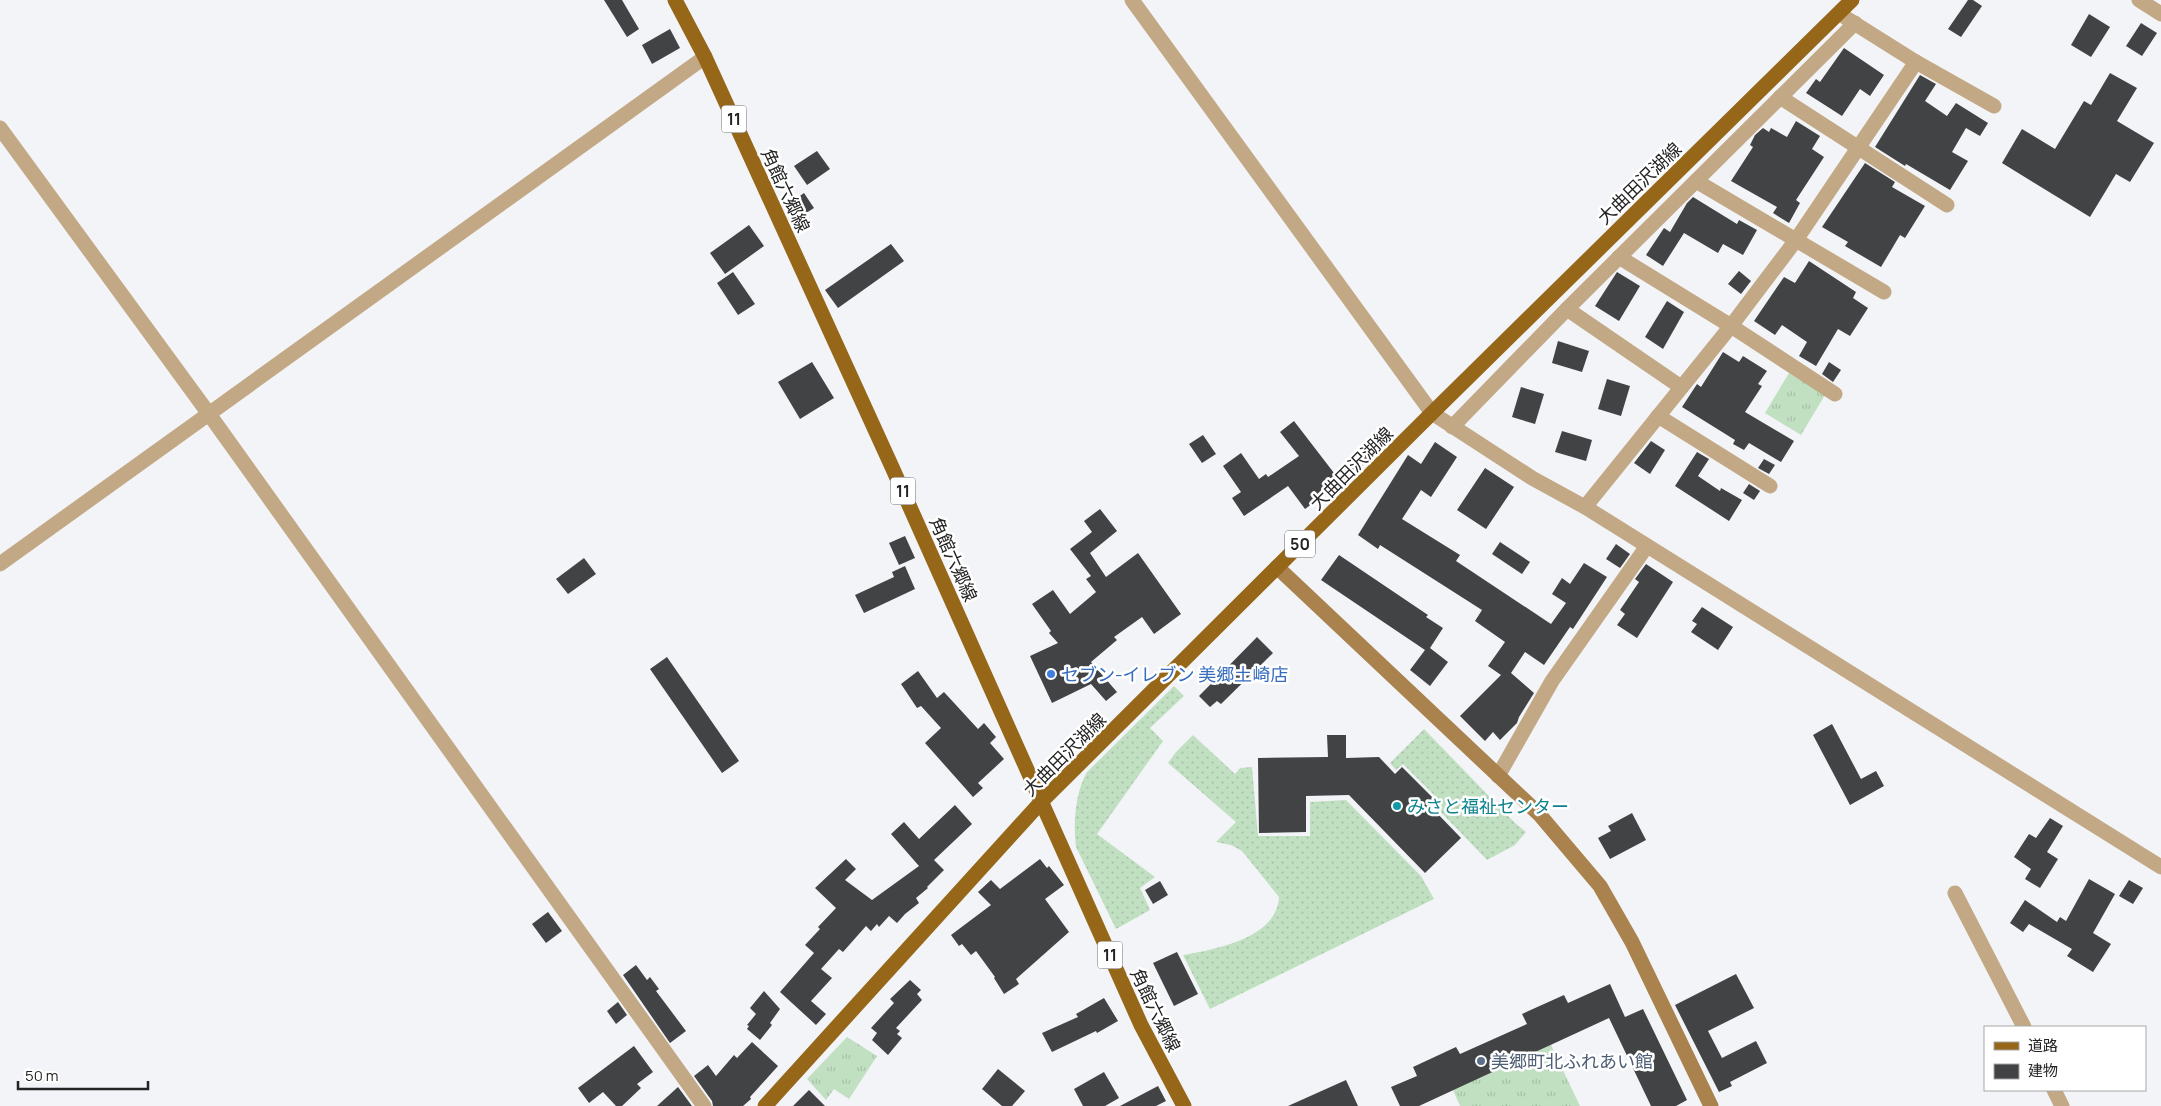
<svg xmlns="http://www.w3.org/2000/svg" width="2161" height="1106" viewBox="0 0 2161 1106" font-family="Manrope,'Noto Sans JP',sans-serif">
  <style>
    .grass { fill: url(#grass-tufts) }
    .garden { fill: url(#garden-dots) }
    .building { fill: #424345 }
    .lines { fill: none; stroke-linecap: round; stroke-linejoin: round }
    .street { stroke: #c2a885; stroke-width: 15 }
    .secondary { stroke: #a9824d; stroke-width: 15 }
    .primary { stroke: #966719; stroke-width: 15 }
    .shop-dot { fill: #3f7fe0; stroke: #fff; stroke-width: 2 }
    .culture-dot { fill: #0f9aa8; stroke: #fff; stroke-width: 2 }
    .service-dot { fill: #5c6f8a; stroke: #fff; stroke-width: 2 }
    .labels { text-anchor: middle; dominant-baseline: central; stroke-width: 5; stroke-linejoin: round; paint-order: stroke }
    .shield { fill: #fff; stroke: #656566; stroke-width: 1 }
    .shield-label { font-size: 16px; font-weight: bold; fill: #232324 }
    .street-label { font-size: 18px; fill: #232324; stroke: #fff }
    .shop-label { font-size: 18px; fill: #366cbe; stroke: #fff; text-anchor: start }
    .culture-label { font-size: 18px; fill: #0d838f; stroke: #fff; text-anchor: start }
    .service-label { font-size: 18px; fill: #4e5e75; stroke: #fff; text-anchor: start }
  </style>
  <defs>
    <pattern id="grass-tufts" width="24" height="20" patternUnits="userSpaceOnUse" patternTransform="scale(1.25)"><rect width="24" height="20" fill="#c1e0c2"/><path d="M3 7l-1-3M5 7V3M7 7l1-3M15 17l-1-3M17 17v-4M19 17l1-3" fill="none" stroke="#a6c0a7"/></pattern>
    <pattern id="garden-dots" width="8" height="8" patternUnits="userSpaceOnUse" patternTransform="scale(1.25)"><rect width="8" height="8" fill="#c1e0c2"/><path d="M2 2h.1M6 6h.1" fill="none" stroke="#a6c0a7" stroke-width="1.8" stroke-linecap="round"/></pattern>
  </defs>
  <rect width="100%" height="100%" fill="#f3f4f7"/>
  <g class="grass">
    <polygon points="1789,373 1825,395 1801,435 1765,413"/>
    <polygon points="847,1037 877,1056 849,1099 834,1089 826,1100 807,1079"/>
    <polygon points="1551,1045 1580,1106 1460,1106 1453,1090"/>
  </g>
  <g class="garden">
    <path d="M1174,686L1184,696L1150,728L1163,741L1097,834L1155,877L1140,888L1150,910L1116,929L1076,847C1073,824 1075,793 1087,772Z"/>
    <polygon points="1424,729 1515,823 1526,832 1515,845 1487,860 1437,808 1442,803 1403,764 1396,770 1390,763"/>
    <path d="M1193,735L1235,774L1240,768L1252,767L1258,836H1310V802L1346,800L1421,876L1434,899L1210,1009L1183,955C1216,949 1277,938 1279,897L1242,851L1231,845L1216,842L1236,822L1168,763L1176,752Z"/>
  </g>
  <g class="building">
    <polygon points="604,0 622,0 639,29 627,37"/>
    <polygon points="1968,0 1973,0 1982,6 1961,37 1948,29"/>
    <polygon points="2089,14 2110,27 2091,57 2071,45"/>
    <polygon points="2141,23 2157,33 2142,56 2126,46"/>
    <polygon points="670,29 680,48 652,64 642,45"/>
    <polygon points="1844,48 1884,75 1870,96 1860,89 1842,116 1806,93 1816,79 1820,82"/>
    <polygon points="2110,73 2137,88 2117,121 2154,143 2130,182 2116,174 2090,217 2002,163 2022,129 2055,149 2084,101 2091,105"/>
    <polygon points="1920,75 1936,84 1925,101 1947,116 1956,103 1988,123 1980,136 1966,128 1952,152 1968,161 1950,190 1906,164 1905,166 1875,147"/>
    <polygon points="1796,121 1820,136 1812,149 1824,157 1796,200 1800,203 1789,223 1773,213 1777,207 1731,181 1753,147 1750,145 1755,135 1763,128 1769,132 1771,128 1787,137"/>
    <polygon points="817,151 830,169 807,185 794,166"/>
    <polygon points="1865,163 1895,182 1892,187 1925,206 1905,238 1900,235 1881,267 1845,246 1848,242 1822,227"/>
    <polygon points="804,193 814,208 803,215 793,201"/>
    <polygon points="1693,197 1737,224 1739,220 1757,230 1743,255 1723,244 1718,253 1684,233 1663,266 1646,255 1664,228 1670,232 1687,203"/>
    <polygon points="749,225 764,246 725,274 710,253"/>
    <polygon points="891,244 904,261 838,308 825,290"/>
    <polygon points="1809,261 1856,292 1853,298 1868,308 1850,336 1838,329 1816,366 1799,356 1807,342 1782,325 1775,335 1754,321 1784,277 1795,283"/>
    <polygon points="1739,271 1751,281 1741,294 1728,284"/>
    <polygon points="733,272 755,304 738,315 717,283"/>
    <polygon points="1617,272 1640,286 1619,321 1595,306"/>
    <polygon points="1667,301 1684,312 1663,349 1645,337"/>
    <polygon points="1558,341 1589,351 1582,372 1552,363"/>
    <polygon points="1723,352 1739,362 1743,356 1767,371 1758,384 1762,386 1745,412 1794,441 1781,462 1749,443 1744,450 1733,444 1735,440 1682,407 1697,384 1701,387"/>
    <polygon points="812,362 834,398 800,419 778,382"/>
    <polygon points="1829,362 1841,370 1833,382 1822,374"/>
    <polygon points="1607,379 1630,386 1621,416 1598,409"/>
    <polygon points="1521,387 1544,394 1535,424 1512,417"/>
    <polygon points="1294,421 1334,473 1368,441 1378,451 1353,474 1305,509 1288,486 1244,516 1232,498 1241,492 1223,466 1241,453 1259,479 1266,474 1268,477 1299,456 1280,432"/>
    <polygon points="1562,431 1592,440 1586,461 1555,452"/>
    <polygon points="1203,435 1216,454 1202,463 1189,444"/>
    <polygon points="1651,441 1665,450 1650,474 1634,463"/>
    <polygon points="1435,442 1457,457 1431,497 1421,490 1402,519 1460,555 1456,561 1551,624 1566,603 1552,594 1562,578 1570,584 1584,563 1607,577 1573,629 1570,627 1544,665 1525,652 1511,673 1534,693 1519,717 1517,723 1500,740 1493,732 1485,741 1460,716 1501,675 1488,666 1505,642 1475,621 1482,610 1380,545 1378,549 1358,535 1408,455 1421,464"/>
    <polygon points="1697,452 1709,459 1698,476 1720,491 1721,488 1742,500 1729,521 1675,486"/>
    <polygon points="1764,459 1775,465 1769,474 1758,468"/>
    <polygon points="1485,468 1514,487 1486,529 1457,510"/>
    <polygon points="1749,484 1760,491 1754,500 1743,493"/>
    <polygon points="1100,509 1117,531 1090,553 1106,577 1138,553 1181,614 1154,634 1142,617 1114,637 1117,640 1091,662 1117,692 1106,701 1091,684 1052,703 1030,656 1058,643 1049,633 1051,631 1032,604 1053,590 1070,614 1096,592 1086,579 1091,576 1070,549 1092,532 1084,521"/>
    <polygon points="905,536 915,558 899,565 889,543"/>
    <polygon points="1500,542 1530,562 1522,574 1492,554"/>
    <polygon points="1616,544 1630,554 1620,568 1606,559"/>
    <polygon points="1339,555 1428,615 1426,617 1443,628 1430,648 1448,662 1430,686 1410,670 1425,650 1321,580"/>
    <polygon points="584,558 596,574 568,594 556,579"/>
    <polygon points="1646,564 1673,582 1637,638 1617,625 1625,614 1620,610 1639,582 1635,579"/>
    <polygon points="905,566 915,589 864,613 855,595 894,577 892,572"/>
    <polygon points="1702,607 1733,627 1718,650 1691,632 1697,624 1692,621"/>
    <polygon points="1257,637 1273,653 1221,704 1217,701 1210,707 1199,696"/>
    <polygon points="667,657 739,761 722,773 650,669"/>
    <polygon points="918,671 937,698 944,692 978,729 984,723 996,737 990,743 1004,759 978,783 983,788 973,797 925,743 941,728 921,706 917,708 901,684"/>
    <polygon points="1832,724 1861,779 1876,771 1884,786 1850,805 1813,735"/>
    <polygon points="1327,735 1346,735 1346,758 1379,757 1395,774 1402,767 1438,803 1433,809 1461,838 1425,873 1349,795 1306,796 1306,832 1259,833 1258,758 1328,757"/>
    <polygon points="955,805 972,824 934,860 944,870 927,887 928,888 916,898 919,903 905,914 897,923 889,916 879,927 877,924 871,931 866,926 843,952 839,949 821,969 832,978 811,1001 826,1014 816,1025 780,992 814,953 805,945 820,929 818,927 836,908 815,888 846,859 856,869 845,880 872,900 919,866 891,834 904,822 919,839"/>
    <polygon points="1632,813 1646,840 1610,859 1598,838 1611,831 1608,826"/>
    <polygon points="2050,818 2063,826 2047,852 2058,859 2040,888 2025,879 2031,869 2014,857 2029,834 2036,838"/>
    <polygon points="1040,859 1047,868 1049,866 1064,885 1045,899 1069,932 1016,979 1019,984 1004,994 994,978 995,977 976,951 971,955 962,944 959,946 951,935 991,905 978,892 991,880 1000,889"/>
    <polygon points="2089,879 2115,894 2093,933 2111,944 2093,972 2067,956 2072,949 2029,924 2023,932 2010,923 2025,900 2057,922 2060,917 2066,921"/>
    <polygon points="2129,880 2143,888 2133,904 2119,896"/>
    <polygon points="1160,881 1168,895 1153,904 1145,890"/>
    <polygon points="548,912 562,931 546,943 532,924"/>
    <polygon points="1177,952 1198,994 1174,1006 1153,963"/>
    <polygon points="636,965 647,980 650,977 659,989 656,991 686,1031 670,1043 623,975"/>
    <polygon points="1736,974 1754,1008 1708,1031 1722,1058 1756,1041 1767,1063 1730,1082 1732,1086 1719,1092 1675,1005"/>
    <polygon points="910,980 921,990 917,994 922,1000 896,1028 900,1031 897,1034 902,1038 888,1055 872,1040 877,1033 871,1028 894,1003 890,999"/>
    <polygon points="1610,984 1625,1017 1643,1009 1687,1100 1676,1106 1651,1106 1609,1018 1419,1106 1400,1106 1391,1087 1417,1076 1413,1067 1456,1047 1460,1054 1527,1024 1522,1014 1564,995 1568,1003"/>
    <polygon points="764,991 780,1009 770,1023 772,1025 760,1040 747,1029 749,1026 747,1025 756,1014 750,1008"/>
    <polygon points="1104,998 1118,1021 1097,1033 1096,1031 1052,1052 1042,1033 1078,1017 1076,1014"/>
    <polygon points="618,1002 627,1015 616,1024 607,1011"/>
    <polygon points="752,1042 778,1066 750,1097 751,1099 743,1106 713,1106 712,1101 694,1076 708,1065 716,1076 734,1055 737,1058"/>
    <polygon points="634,1046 653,1072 637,1084 641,1088 622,1106 616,1106 603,1092 589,1103 578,1088"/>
    <polygon points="998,1069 1025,1091 1012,1106 1002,1106 982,1089"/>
    <polygon points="1104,1072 1119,1098 1105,1106 1083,1106 1074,1089"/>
    <polygon points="1346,1080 1358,1106 1288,1106"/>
    <polygon points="1158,1086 1166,1101 1156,1106 1120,1106"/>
    <polygon points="678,1087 692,1106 657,1106"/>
    <polygon points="809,1090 825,1106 793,1106"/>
  </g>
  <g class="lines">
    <g class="street">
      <polyline points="1132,0 1432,413 1532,478 1585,507 2161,867"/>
      <polyline points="2139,0 2161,14"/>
      <polyline points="1846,18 1916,62 1994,106"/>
      <polyline points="1780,97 1947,205"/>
      <polyline points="0,128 209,414 704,1106"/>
      <polyline points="1696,181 1884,292"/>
      <polyline points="1619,257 1731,326 1835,394"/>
      <polyline points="1567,309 1681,387"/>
      <polyline points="1658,416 1770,486"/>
      <polyline points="1452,427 1567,309 1855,23"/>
      <polyline points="1585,507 1731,326 1796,240 1916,62"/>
      <polyline points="0,564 705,57"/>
      <polyline points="1498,776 1552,681 1647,546"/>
      <polyline points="1955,893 2024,1027"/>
      <polyline points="2054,1090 2062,1106"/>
    </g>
    <polyline class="secondary" points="1277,567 1539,814 1600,886 1632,942 1711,1106"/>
    <g class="primary">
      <polyline points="675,0 705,57 892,467 1141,1025 1184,1106"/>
      <polyline points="765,1106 1042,801 1432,413 1852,0"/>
    </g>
  </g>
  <circle class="shop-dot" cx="1051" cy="674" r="5"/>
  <circle class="culture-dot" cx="1397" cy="806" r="5"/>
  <circle class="service-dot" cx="1481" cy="1061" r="5"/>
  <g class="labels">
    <g class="shield">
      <rect x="721.5" y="105.5" width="25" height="27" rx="4"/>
      <rect x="890.5" y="477.5" width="25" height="27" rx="4"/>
      <rect x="1285" y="530.5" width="30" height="27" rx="4"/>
      <rect x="1097.5" y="941.5" width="25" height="27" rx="4"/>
    </g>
    <g class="shield-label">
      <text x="734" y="119">11</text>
      <text x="903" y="491">11</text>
      <text x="1300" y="544">50</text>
      <text x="1110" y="955">11</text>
    </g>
    <g class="street-label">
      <text transform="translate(1639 183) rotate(-44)">大曲田沢湖線</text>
      <text transform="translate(786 190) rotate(65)">角館六郷線</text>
      <text transform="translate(1351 468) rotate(-45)">大曲田沢湖線</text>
      <text transform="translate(954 559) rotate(66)">角館六郷線</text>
      <text transform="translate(1064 754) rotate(-45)">大曲田沢湖線</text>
      <text transform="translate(1156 1010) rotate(64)">角館六郷線</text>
    </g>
    <g class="shop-label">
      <text x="1061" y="674">セブン-イレブン 美郷土崎店</text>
    </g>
    <g class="culture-label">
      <text x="1407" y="806">みさと福祉センター</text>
    </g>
    <g class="service-label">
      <text x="1491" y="1061">美郷町北ふれあい館</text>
    </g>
  </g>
  <rect x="1984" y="1026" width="162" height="65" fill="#ffffff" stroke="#a7a7a7"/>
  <rect x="1994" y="1042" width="25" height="8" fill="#966719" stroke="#a7a7a7"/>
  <text x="2028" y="1051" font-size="15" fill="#232324">道路</text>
  <rect x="1994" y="1064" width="25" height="15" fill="#424345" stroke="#a7a7a7"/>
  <text x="2028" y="1076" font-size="15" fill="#232324">建物</text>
  <path d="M18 1081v8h130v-8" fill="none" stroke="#232324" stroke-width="2.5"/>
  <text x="25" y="1081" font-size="15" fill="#232324" stroke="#ffffff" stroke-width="4" paint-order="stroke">50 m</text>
</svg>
